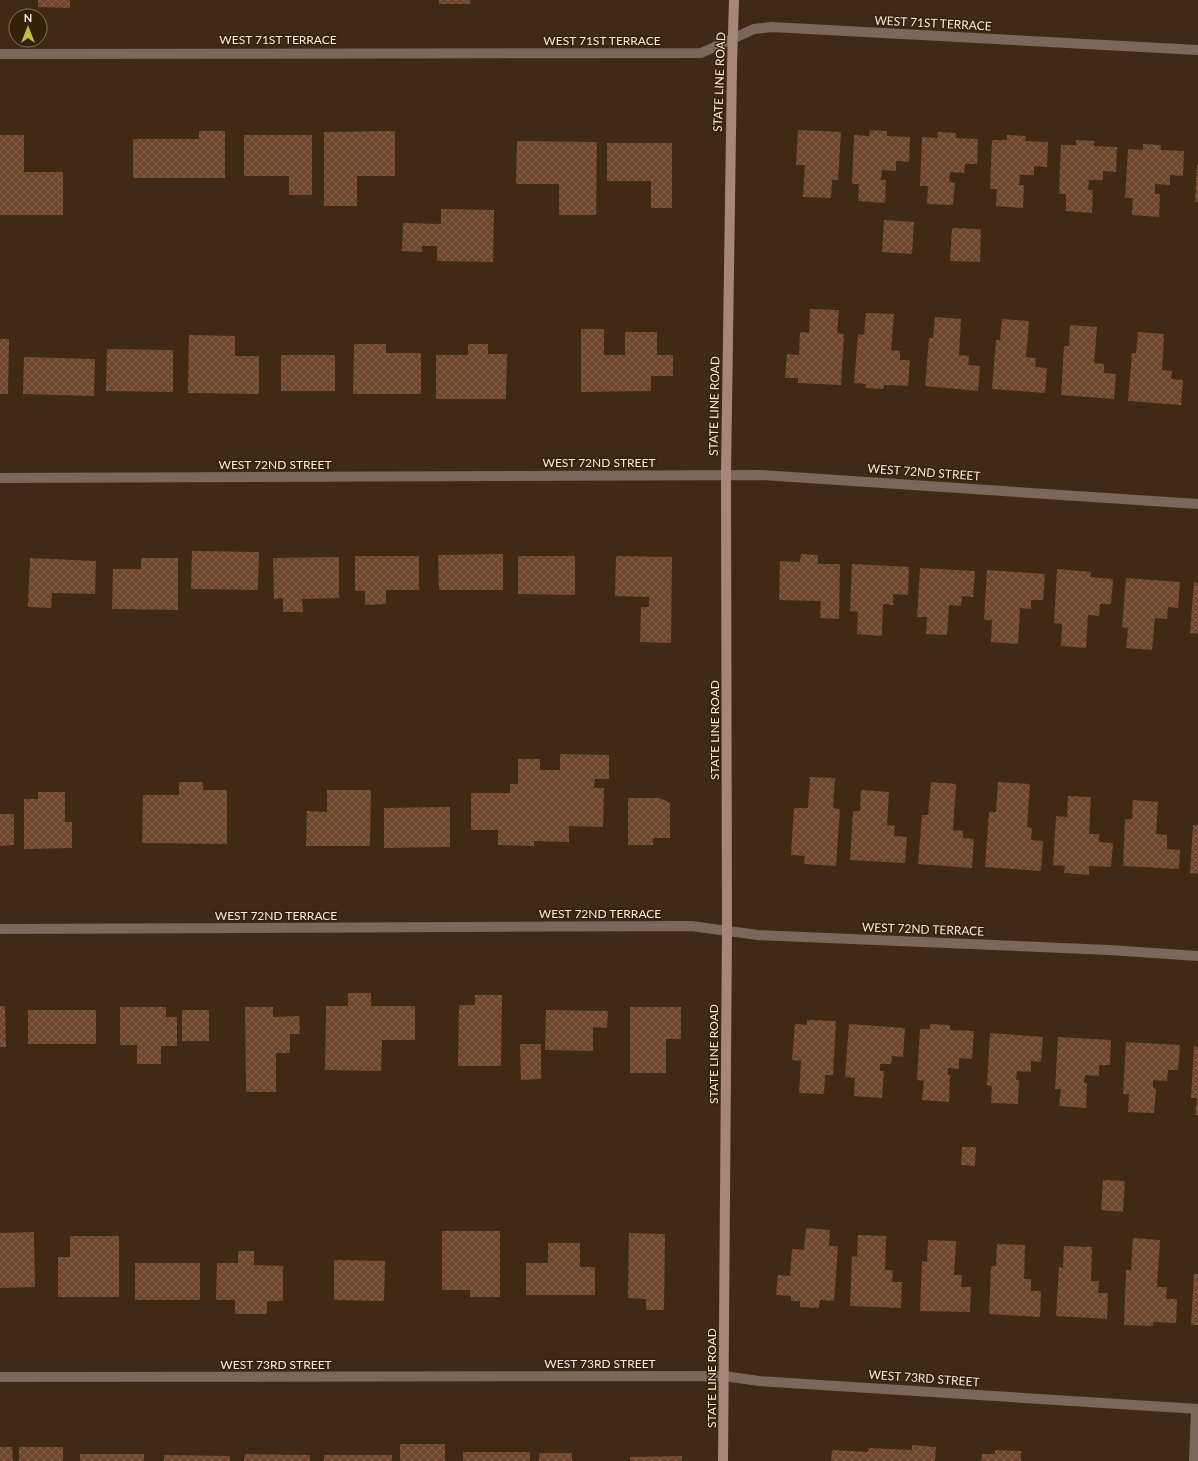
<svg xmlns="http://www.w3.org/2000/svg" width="1198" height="1461" viewBox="0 0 1198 1461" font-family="Lato,sans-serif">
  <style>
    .building { fill: url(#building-cross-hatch) }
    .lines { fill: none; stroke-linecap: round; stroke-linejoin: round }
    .street { stroke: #7c675d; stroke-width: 10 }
    .secondary { stroke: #a68777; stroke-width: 10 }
    .labels { text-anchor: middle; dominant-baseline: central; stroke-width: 3; stroke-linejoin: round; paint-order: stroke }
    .street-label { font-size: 12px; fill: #fbecdf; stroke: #35200a }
  </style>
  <defs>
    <pattern id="building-cross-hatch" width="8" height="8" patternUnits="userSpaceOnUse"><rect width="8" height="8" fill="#6e462c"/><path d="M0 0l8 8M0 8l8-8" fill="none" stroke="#84614a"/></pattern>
  </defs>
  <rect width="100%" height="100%" fill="#402a15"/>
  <g class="building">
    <polygon points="38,0 70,0 70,8 38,7"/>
    <rect x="439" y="0" width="31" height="4"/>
    <polygon points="798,130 841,132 838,180 832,180 831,198 803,197 805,165 796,165"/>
    <polygon points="870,130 887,131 887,136 910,137 909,162 896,161 896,171 882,170 881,180 886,180 885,203 858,201 859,184 852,184 854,135 869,136"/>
    <polygon points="199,131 225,131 225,178 133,178 133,139 199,139"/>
    <polygon points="395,131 395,176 357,176 357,206 324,206 324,132"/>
    <polygon points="938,132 956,133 956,138 978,139 977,164 965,164 964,173 950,172 949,182 955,183 953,205 927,204 928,186 920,186 922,137 937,138"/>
    <polygon points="0,135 24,135 24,172 63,172 63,215 0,215"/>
    <polygon points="244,135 312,135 312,195 289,195 289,176 244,176"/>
    <polygon points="1007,135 1026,136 1025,141 1048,142 1047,167 1034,166 1034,175 1020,175 1019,185 1024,185 1023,208 996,206 997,189 990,189 992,140 1007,140"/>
    <polygon points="1076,140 1094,141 1094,146 1117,147 1116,172 1103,171 1103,180 1089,180 1088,190 1093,190 1092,213 1066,211 1066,194 1059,194 1061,145 1076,145"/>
    <polygon points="517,141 597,142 596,215 559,215 559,184 516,184"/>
    <polygon points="607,143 672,143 672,208 651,208 651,181 607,181"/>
    <polygon points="1143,144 1161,145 1161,150 1184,151 1183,176 1170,175 1170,185 1155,184 1155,194 1160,194 1159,217 1132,215 1133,198 1125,198 1128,149 1143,150"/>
    <polygon points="1197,165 1198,165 1198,202 1195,202"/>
    <polygon points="441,209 494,210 493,262 437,261 437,246 422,246 422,252 402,251 403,223 441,224"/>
    <polygon points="884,220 914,222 912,254 882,252"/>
    <polygon points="952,228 981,229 980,262 950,261"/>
    <polygon points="810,309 839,310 837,333 844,334 841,385 798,383 798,378 785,378 787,354 799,355 800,332 809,333"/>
    <polygon points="866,313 894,314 891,350 900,351 900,360 910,360 908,386 884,385 883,389 866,388 866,384 854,383 858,334 864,335"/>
    <polygon points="935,317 961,319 959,355 969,356 968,365 980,366 978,391 925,386 929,338 933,338"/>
    <polygon points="1002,319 1029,321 1026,357 1036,358 1035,367 1047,368 1045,393 992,389 996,340 1000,340"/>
    <polygon points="1070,325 1097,327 1094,363 1104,364 1104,373 1116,374 1114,399 1061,395 1064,346 1069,346"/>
    <polygon points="581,329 604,329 604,355 625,355 625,332 657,332 657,355 673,355 673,376 651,376 651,391 581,392"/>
    <polygon points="1138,332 1164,334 1162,370 1172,371 1171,379 1183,380 1181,405 1128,401 1132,353 1136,353"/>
    <polygon points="189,335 235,336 235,356 259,356 259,394 188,393"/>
    <polygon points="0,339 9,339 8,394 0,394"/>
    <polygon points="354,344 386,344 386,353 421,353 421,394 353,394"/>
    <polygon points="468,344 488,344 488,354 507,354 506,399 436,399 436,355 468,355"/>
    <polygon points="107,349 173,350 173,392 106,391"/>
    <rect x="281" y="355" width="54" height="36"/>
    <polygon points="24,357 95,359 94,396 23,394"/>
    <polygon points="192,551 259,552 258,590 191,589"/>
    <polygon points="503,554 503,590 439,590 438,555"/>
    <polygon points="801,554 818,555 818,564 840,564 839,619 820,618 821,601 779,600 780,561 800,562"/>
    <polygon points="355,556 419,556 419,590 386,590 386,604 365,605 365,591 355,591"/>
    <polygon points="518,556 575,556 575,595 518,594"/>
    <polygon points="616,556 672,557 671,643 640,642 641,607 649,607 649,597 615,596"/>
    <polygon points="339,557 339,598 302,599 303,612 283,612 283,598 274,599 273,558"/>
    <polygon points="30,558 96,561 95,594 52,593 51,608 28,607"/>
    <polygon points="141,558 178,558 178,610 112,609 113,569 141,569"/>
    <polygon points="852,564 909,567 908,595 893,594 893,605 883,604 882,636 857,634 858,612 850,611"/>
    <polygon points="920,568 975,571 973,597 962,596 961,606 949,605 947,635 926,634 927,617 917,617"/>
    <polygon points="1057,569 1091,572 1090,577 1113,579 1111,604 1100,604 1099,616 1088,615 1086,648 1061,646 1062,624 1054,623"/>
    <polygon points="987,570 1045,574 1043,600 1031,600 1031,609 1020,608 1018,644 991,642 992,620 984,620"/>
    <polygon points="1126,578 1180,582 1178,608 1168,607 1167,619 1155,618 1152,650 1126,648 1128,628 1122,627"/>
    <polygon points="1194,582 1198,583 1198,634 1190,633"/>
    <polygon points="560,754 609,755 609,779 595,779 594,788 604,788 603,827 569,826 569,842 534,841 534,846 498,845 498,830 471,830 471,793 510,793 510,784 518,784 518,759 540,759 540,770 560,770"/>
    <polygon points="810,777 835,778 833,808 840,809 836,866 804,864 805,856 791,855 794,808 808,808"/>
    <polygon points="179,782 203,782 203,790 227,790 227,844 142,843 143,795 179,795"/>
    <polygon points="931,782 956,784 953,830 963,831 963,838 974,839 972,868 918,864 922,815 928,815"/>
    <polygon points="998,782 1030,784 1027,827 1032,828 1031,840 1043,841 1041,871 985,867 989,812 996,812"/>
    <polygon points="327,790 371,790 370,846 306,846 307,811 327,812"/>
    <polygon points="861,790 889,792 887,825 895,826 894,836 907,837 905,863 850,860 853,811 860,811"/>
    <polygon points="38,792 65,792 65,822 72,822 72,848 24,849 24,799 38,799"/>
    <polygon points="1068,796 1091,797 1089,834 1099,834 1099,842 1113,843 1111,867 1089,866 1089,875 1064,873 1065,866 1053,865 1056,816 1067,817"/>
    <polygon points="628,798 660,798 670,803 670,838 653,838 653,845 628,845"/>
    <polygon points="1133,800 1158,802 1156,834 1167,835 1167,849 1180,850 1179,869 1123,866 1125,819 1132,819"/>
    <polygon points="450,807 450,847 384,848 384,808"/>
    <polygon points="0,814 14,814 14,845 0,846"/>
    <polygon points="1193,825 1198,825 1198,874 1190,873"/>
    <polygon points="348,993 371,993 371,1006 415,1006 415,1040 382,1040 381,1071 325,1070 326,1006 348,1006"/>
    <polygon points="475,995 502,995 501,1066 458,1066 459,1005 475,1005"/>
    <polygon points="0,1006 5,1006 6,1047 0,1047"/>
    <polygon points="120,1007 166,1007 166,1017 177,1017 177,1046 161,1046 161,1064 137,1064 137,1045 120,1045"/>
    <polygon points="245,1007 273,1007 273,1017 299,1016 300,1034 290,1034 290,1053 276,1053 276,1092 246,1092"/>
    <polygon points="630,1007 681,1007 681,1039 666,1039 666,1073 630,1073"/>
    <rect x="28" y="1010" width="68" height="34"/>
    <rect x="182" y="1010" width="27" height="31"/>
    <polygon points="546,1010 608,1011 607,1028 593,1027 593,1051 545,1050"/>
    <polygon points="807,1020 836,1021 833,1075 825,1075 824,1094 799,1093 801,1061 792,1060 795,1024 807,1025"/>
    <polygon points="849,1024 905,1028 903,1057 892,1056 891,1064 880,1064 880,1071 884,1071 882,1098 854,1096 855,1078 845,1077"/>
    <polygon points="930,1024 950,1025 950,1030 974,1031 972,1059 959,1058 959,1069 948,1068 948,1075 950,1075 949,1102 922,1100 924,1081 917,1080 920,1029 930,1029"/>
    <polygon points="990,1033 1043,1037 1041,1062 1031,1061 1031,1072 1017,1071 1016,1080 1019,1080 1018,1104 991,1103 992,1086 987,1085"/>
    <polygon points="1058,1037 1111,1040 1110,1065 1099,1065 1099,1076 1085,1075 1084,1083 1087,1083 1086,1108 1059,1106 1061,1089 1055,1089"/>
    <polygon points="1126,1042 1180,1045 1178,1070 1168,1070 1167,1081 1153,1080 1153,1088 1156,1089 1154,1113 1128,1112 1129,1094 1123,1094"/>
    <polygon points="520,1044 541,1044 541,1079 521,1080"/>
    <polygon points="1194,1046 1198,1047 1198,1115 1195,1115 1197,1098 1191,1098"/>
    <polygon points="962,1147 976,1147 975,1166 961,1165"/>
    <polygon points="1103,1180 1125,1181 1123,1212 1101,1210"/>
    <polygon points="806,1228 830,1230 829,1246 838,1246 834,1301 820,1300 819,1308 800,1307 800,1301 791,1301 791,1296 776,1295 778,1275 790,1276 792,1249 804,1250"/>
    <polygon points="442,1231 500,1231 500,1297 470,1297 470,1290 442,1290"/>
    <polygon points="34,1232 35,1287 0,1288 0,1233"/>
    <polygon points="629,1233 665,1234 664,1310 646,1310 646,1299 628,1298"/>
    <polygon points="858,1235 886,1236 885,1270 893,1270 892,1282 902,1282 901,1308 850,1306 852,1256 857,1257"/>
    <polygon points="70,1236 119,1236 119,1297 58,1297 58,1257 70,1257"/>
    <polygon points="1133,1238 1160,1240 1157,1287 1167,1287 1166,1299 1177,1299 1176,1323 1153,1322 1153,1326 1124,1325 1126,1270 1131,1270"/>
    <polygon points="928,1240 956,1241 954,1275 962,1275 961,1287 971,1287 970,1312 920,1311 922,1261 927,1262"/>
    <polygon points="548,1243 580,1243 580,1267 595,1267 595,1295 526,1295 526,1263 548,1263"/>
    <polygon points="997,1244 1025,1245 1024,1279 1031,1279 1031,1291 1041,1291 1040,1317 989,1314 991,1266 996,1266"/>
    <polygon points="1064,1246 1092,1247 1091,1281 1099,1281 1098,1293 1108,1293 1107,1319 1056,1316 1059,1267 1063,1268"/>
    <polygon points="238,1251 254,1251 254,1265 283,1266 283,1301 267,1301 267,1314 235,1314 235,1300 216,1300 217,1263 238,1263"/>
    <polygon points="334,1260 385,1261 384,1301 334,1300"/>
    <rect x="135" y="1263" width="65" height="37"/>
    <polygon points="1194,1274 1198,1274 1198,1325 1191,1325"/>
    <rect x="400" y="1444" width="45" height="17"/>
    <polygon points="912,1445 936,1447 935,1461 831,1461 832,1450 868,1452 869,1448 912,1450"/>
    <polygon points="0,1447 12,1447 13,1461 0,1461"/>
    <rect x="19" y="1447" width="44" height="14"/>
    <polygon points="995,1450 1021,1451 1021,1461 981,1461 982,1454 995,1454"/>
    <rect x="463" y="1452" width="67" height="9"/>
    <rect x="539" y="1453" width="33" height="8"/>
    <rect x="80" y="1454" width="64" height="7"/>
    <polygon points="245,1454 310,1455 310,1461 244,1461"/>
    <polygon points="164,1455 230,1456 230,1461 164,1461"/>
    <rect x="324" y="1455" width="68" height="6"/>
    <polygon points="682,1456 682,1461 630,1461 630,1457"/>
  </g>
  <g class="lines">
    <g class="street">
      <polyline points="0,54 701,53 754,29 772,27 1198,50"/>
      <polyline points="0,478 761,475 1198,504"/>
      <polyline points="0,929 691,926 758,935 1109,950 1198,956"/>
      <polyline points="0,1377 724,1376 759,1381 1198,1409"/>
      <polyline points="1194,1461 1196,1409"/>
    </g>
    <polyline class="secondary" points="723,1461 727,931 726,474 732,65 734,0"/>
  </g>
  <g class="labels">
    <g class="street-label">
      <text transform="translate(933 23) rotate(3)">WEST 71ST TERRACE</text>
      <text x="278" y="39">WEST 71ST TERRACE</text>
      <text x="602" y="40">WEST 71ST TERRACE</text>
      <text transform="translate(719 82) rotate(-88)">STATE LINE ROAD</text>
      <text transform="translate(714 406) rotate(-89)">STATE LINE ROAD</text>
      <text x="599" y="462">WEST 72ND STREET</text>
      <text x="275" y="464">WEST 72ND STREET</text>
      <text transform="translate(924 472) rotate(4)">WEST 72ND STREET</text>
      <text transform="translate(714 730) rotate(-90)">STATE LINE ROAD</text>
      <text x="600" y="913">WEST 72ND TERRACE</text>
      <text x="276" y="915">WEST 72ND TERRACE</text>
      <text transform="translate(923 929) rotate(2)">WEST 72ND TERRACE</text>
      <text transform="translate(713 1054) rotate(-90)">STATE LINE ROAD</text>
      <text x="600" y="1363">WEST 73RD STREET</text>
      <text x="276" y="1364">WEST 73RD STREET</text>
      <text transform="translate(711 1378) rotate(-90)">STATE LINE ROAD</text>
      <text transform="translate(924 1378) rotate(4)">WEST 73RD STREET</text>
    </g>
  </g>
  <g transform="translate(28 28)"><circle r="19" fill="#35200a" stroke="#84725f"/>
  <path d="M0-3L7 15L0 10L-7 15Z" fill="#bfbe41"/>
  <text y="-6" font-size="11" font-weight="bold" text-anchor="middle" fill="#fbecdf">N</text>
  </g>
</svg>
